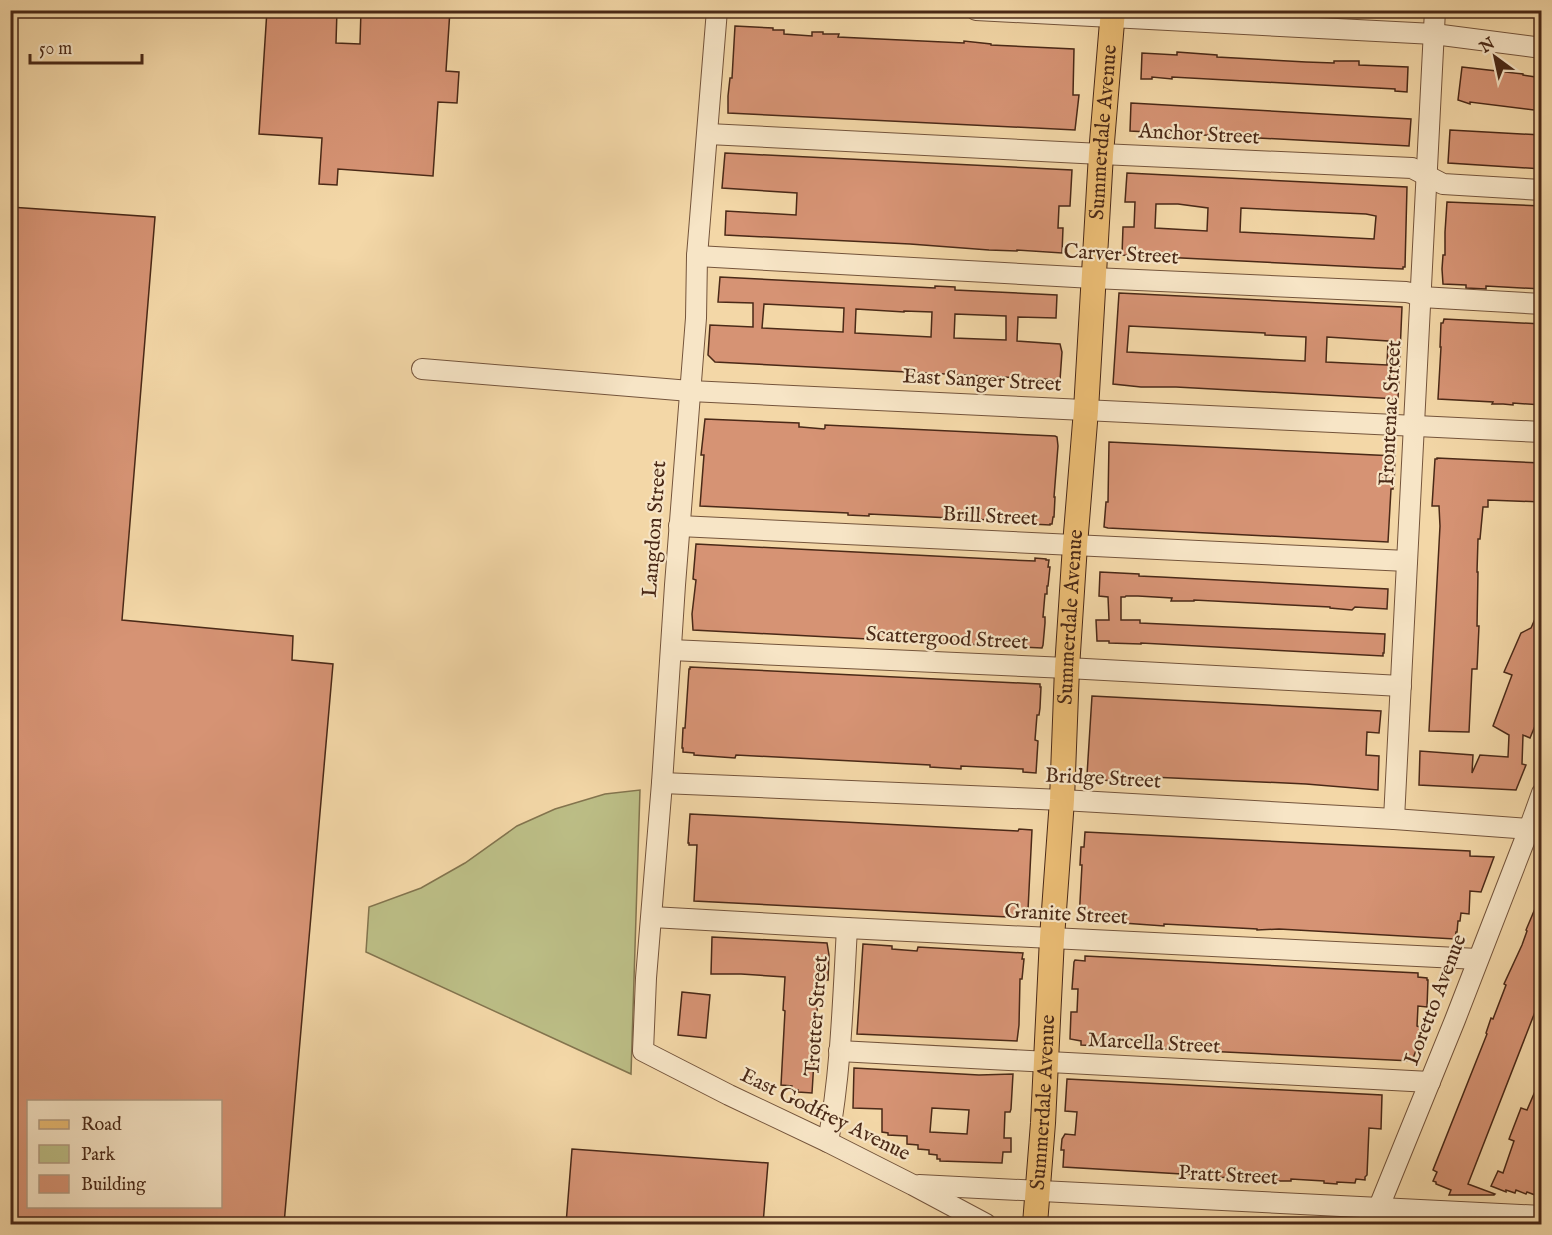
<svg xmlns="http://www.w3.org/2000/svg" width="1552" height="1235" viewBox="0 0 1552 1235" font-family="'IM FELL English',serif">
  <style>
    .green { fill: #bcbe86; stroke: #83744e; stroke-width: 1.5 }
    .building { fill: #d69374; stroke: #4a2917; stroke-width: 1.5; fill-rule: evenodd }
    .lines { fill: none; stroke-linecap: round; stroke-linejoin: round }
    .minor-casing { stroke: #74543b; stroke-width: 22 }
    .major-casing { stroke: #4a2917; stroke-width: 26 }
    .minor { stroke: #f7e5c6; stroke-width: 20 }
    .major { stroke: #eabc74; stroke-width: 24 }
    .labels { text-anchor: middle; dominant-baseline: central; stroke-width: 4.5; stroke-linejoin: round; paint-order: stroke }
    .street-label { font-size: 21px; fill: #4a2917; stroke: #f7e5c6 }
  </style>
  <rect width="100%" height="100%" fill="#f3d7a7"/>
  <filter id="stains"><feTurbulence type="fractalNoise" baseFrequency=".00333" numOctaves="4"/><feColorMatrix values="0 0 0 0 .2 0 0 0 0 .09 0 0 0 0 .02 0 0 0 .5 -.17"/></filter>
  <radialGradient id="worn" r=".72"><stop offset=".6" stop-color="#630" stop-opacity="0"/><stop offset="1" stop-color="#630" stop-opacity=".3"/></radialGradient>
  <polygon class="green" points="640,790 631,1074 366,952 369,907 421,888 465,863 517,826 555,809 605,794"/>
  <g class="building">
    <polygon points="267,10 337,10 336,43 360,44 361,10 450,10 446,71 459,72 457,103 438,102 433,176 338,169 337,185 319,184 322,138 259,134"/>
    <polygon points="735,26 773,28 773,30 784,30 784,34 812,36 812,32 823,32 823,34 839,34 838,37 964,43 964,41 991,44 991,45 1074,49 1073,95 1079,95 1075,130 728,113 728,96 730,78 732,78"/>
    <polygon points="1177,52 1217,55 1217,57 1306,62 1334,63 1334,61 1359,61 1359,65 1408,67 1407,92 1395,91 1395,89 1172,77 1172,79 1152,77 1152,79 1141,79 1142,53 1177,55"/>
    <polygon points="1462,67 1523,74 1523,75 1542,78 1542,111 1470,102 1470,104 1458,100"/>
    <polygon points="1131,103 1411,119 1409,146 1130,131"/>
    <polygon points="1450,130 1542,135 1542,169 1448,163"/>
    <polygon points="725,153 1072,170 1070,206 1059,206 1058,228 1063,228 1062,253 1017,250 1017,251 989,250 910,244 725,235 726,211 796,215 797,193 722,188"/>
    <path d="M1127,173L1407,187L1405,267H1403V269L1380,268L1122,255L1123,227H1134L1135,202H1125ZM1156,204H1178L1208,208L1207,231L1155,228ZM1241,208L1366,214L1376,216L1374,239L1240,232Z"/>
    <polygon points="1447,202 1542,206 1542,236 1540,235 1539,260 1542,260 1542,289 1486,286 1486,289 1466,288 1466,285 1443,284 1442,269 1443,255 1445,255 1445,232"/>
    <path d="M10,207L155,217L122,620L293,636L292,660L333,664L284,1224H10ZM28,1101H220V1206H28Z"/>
    <path d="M720,277L935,288V286L955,287V290L1057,295L1056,318L1018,317L1017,341L1060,344L1062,352L1060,380L715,362L708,355L710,325L753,327V303L718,302ZM764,304L844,308L843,332L762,328ZM856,309L904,312V311L932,312L931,337L855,333ZM955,314L1006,316V340L954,338Z"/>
    <path d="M1119,293L1402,307L1398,399L1176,387H1141L1113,384ZM1129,326L1265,333V335L1306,337L1305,361L1127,352ZM1327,337L1388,341L1387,365L1326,362Z"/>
    <polygon points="1444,319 1542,324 1542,405 1513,403 1513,405 1503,404 1492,404 1493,402 1438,399 1441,347 1440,347 1441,323 1443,323"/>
    <polygon points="705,419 799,423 799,427 801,427 824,429 825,428 825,425 1055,436 1057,437 1058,446 1054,497 1055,497 1054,517 1053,517 1052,524 1050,524 1050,525 1009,523 1010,521 911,516 869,514 869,516 848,515 848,513 700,506 704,455 701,455"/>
    <polygon points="1109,442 1395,456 1394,486 1393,486 1393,489 1391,489 1388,542 1108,528 1104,527 1106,502 1108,502"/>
    <polygon points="1437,458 1542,463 1542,502 1488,500 1488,507 1483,507 1480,539 1478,539 1477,572 1478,572 1477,626 1479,626 1477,669 1472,669 1469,732 1429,731 1440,526 1439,506 1432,506 1435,459 1437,459"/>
    <polygon points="696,544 1013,560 1035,561 1035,558 1046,559 1046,560 1049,560 1048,567 1050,567 1048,586 1047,586 1047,594 1045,594 1043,617 1045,617 1045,623 1043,645 1042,648 693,630 692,614 696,580 693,579"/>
    <polygon points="1100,572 1139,574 1139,576 1161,577 1388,589 1387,609 1355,607 1352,610 1330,608 1330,607 1194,600 1194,601 1171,601 1172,598 1138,596 1126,596 1125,597 1121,597 1121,620 1140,620 1140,623 1385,634 1384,653 1383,653 1383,656 1141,643 1141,644 1109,643 1109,641 1097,641 1096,620 1109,620 1108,597 1099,596"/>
    <polygon points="1542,603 1542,709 1530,738 1523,735 1522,764 1526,765 1516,790 1419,785 1420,751 1473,755 1472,773 1480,755 1508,757 1509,735 1493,726 1512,675 1504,672 1521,633 1531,628"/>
    <polygon points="690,667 1040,684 1040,687 1041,687 1040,708 1039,715 1037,715 1035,740 1038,741 1036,773 1023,772 1023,769 961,766 961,769 930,767 930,765 736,755 735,758 694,755 694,753 683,752 683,748 682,748 683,728 685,728 689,669 690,669"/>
    <polygon points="1092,696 1381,711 1379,733 1367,732 1366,755 1379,756 1378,790 1306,784 1151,777 1130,776 1129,782 1102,780 1102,777 1089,777 1089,775 1087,775"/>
    <polygon points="690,814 1018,831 1019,829 1032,830 1028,910 1026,910 1026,917 1008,917 694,901 697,845 689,845 689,843 688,843"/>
    <polygon points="1085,832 1470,851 1470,856 1494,857 1481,892 1470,891 1469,914 1461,913 1460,921 1458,921 1457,932 1456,932 1455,939 1279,929 1257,930 1257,929 1164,924 1164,926 1123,923 1123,922 1079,920 1082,865 1080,865 1081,847 1084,847"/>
    <polygon points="1542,892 1542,994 1468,1184 1495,1194 1494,1195 1449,1195 1451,1190 1436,1184 1436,1182 1433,1181 1437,1172 1433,1170 1487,1034 1486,1033 1491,1018 1493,1019 1506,985 1504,984 1522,945 1527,931 1526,930"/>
    <polygon points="712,937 827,943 829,955 828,980 819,980 812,1093 798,1092 798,1090 792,1089 792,1086 781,1085 785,1011 783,1010 785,977 741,974 711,974"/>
    <polygon points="863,944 892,946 892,949 917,951 918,947 1023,953 1022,959 1024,959 1022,979 1020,979 1019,1025 1017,1041 857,1034"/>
    <polygon points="1085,956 1418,973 1418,977 1427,978 1427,980 1428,980 1427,1007 1418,1006 1417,1026 1424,1029 1412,1061 1081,1045 1081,1041 1070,1039 1071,1012 1077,1012 1078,989 1072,989 1074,962 1075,960 1085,961"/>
    <polygon points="682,992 710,995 706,1038 678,1035"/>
    <path d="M854,1068L979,1075L1013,1074L1011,1109L1010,1112H1005L1004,1138H1011V1152H1003L1002,1163L940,1161V1159H937V1155L929,1154V1150L918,1149V1145L907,1144V1136L888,1135V1133L882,1132V1109L853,1108ZM932,1108L969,1110L967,1134L930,1132Z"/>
    <polygon points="1542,1075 1542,1178 1535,1195 1527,1192 1526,1194 1516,1190 1515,1193 1506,1190 1506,1192 1491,1186 1498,1171 1503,1173 1514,1141 1509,1139 1521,1108 1527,1110"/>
    <polygon points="1067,1079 1382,1095 1381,1129 1369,1128 1367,1175 1365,1177 1365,1180 1356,1179 1355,1183 1337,1182 1337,1184 1324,1183 1324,1181 1291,1179 1291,1181 1272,1181 1272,1178 1241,1177 1199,1178 1199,1175 1063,1167 1064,1150 1061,1150 1062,1139 1065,1134 1075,1135 1077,1112 1065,1111"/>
    <polygon points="572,1149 768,1163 763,1224 566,1224"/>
  </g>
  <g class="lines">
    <g class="minor-casing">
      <g id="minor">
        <polyline points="717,10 697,256 696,318 675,585 662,783 646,978 643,1051 729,1095 828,1142 913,1185 986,1224"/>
        <polyline points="976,10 1434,34 1542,48"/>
        <polyline points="708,134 1101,154 1412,168 1443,184 1542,190"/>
        <polyline points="697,256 1093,278 1406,292 1411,293 1421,297 1542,304"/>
        <polyline points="422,369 690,391 1542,432"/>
        <polyline points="679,526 1407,561"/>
        <polyline points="671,650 1067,668 1401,686"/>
        <polyline points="662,783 1062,800 1394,819 1542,830"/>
        <polyline points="1394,819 1435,10"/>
        <polyline points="652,917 847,928 1478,959"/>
        <polyline points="839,1051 1430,1082"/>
        <path d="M828,1142C841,1072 843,999 847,928"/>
        <polyline points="919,1185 1542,1216"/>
        <polyline points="1372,1224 1455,1020 1529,829 1542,793"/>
      </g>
    </g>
    <g class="major-casing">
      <g id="major">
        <path id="s1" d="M1035,1224L1043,1123L1052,938L1062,800L1067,668L1075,545L1086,410L1101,154L1113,10"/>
      </g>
    </g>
    <use href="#minor" class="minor"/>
    <use href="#major" class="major"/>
  </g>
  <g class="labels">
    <g class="street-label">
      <text stroke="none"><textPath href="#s1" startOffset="1094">Summerdale Avenue</textPath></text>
      <text transform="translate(1199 135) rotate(3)">Anchor Street</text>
      <text transform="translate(1121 255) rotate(3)">Carver Street</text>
      <text transform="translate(982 381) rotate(3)">East Sanger Street</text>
      <text transform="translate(1391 413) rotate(-87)">Frontenac Street</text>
      <text transform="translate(990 517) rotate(3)">Brill Street</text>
      <text transform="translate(655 529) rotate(-86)">Langdon Street</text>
      <text stroke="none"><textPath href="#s1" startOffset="608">Summerdale Avenue</textPath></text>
      <text transform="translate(947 639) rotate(3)">Scattergood Street</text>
      <text transform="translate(1103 779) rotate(3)">Bridge Street</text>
      <text transform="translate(1066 915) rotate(3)">Granite Street</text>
      <text transform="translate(1436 1000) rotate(-69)">Loretto Avenue</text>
      <text transform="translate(817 1016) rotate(-86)">Trotter Street</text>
      <text transform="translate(1154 1044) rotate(3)">Marcella Street</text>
      <text stroke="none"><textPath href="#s1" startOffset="122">Summerdale Avenue</textPath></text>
      <text transform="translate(825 1115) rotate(26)">East Godfrey Avenue</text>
      <text transform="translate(1228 1176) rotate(3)">Pratt Street</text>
    </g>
  </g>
  <rect width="1552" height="1235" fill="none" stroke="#f3d7a7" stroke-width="36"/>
  <rect x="12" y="12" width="1528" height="1211" fill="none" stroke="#4a2917" stroke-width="3"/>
  <rect x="18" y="18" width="1516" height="1199" fill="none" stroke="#4a2917" stroke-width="1.5"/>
  <rect x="27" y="1100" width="195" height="108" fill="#f7e5c6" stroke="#b29a80" stroke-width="1.5"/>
  <rect x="39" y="1120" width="30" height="9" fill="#eabc74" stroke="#b29a80" stroke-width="1.5"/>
  <text x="81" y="1130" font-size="18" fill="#4a2917">Road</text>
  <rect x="39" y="1145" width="30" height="18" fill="#bcbe86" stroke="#b29a80" stroke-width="1.5"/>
  <text x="81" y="1160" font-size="18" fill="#4a2917">Park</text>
  <rect x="39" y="1175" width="30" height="18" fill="#d69374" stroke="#b29a80" stroke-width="1.5"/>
  <text x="81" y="1190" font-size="18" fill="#4a2917">Building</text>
  <g transform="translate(1495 57) rotate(327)" stroke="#f7e5c6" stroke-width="4.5" paint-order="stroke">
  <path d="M0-4.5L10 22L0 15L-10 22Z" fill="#4a2917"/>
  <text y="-9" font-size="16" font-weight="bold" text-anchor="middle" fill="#4a2917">N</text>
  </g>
  <path d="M30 54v9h112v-9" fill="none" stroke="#4a2917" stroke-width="3"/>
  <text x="39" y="54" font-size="18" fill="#4a2917" stroke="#f7e5c6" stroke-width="4.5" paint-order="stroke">50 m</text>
  <rect width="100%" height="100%" filter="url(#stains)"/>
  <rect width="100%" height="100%" fill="url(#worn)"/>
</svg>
